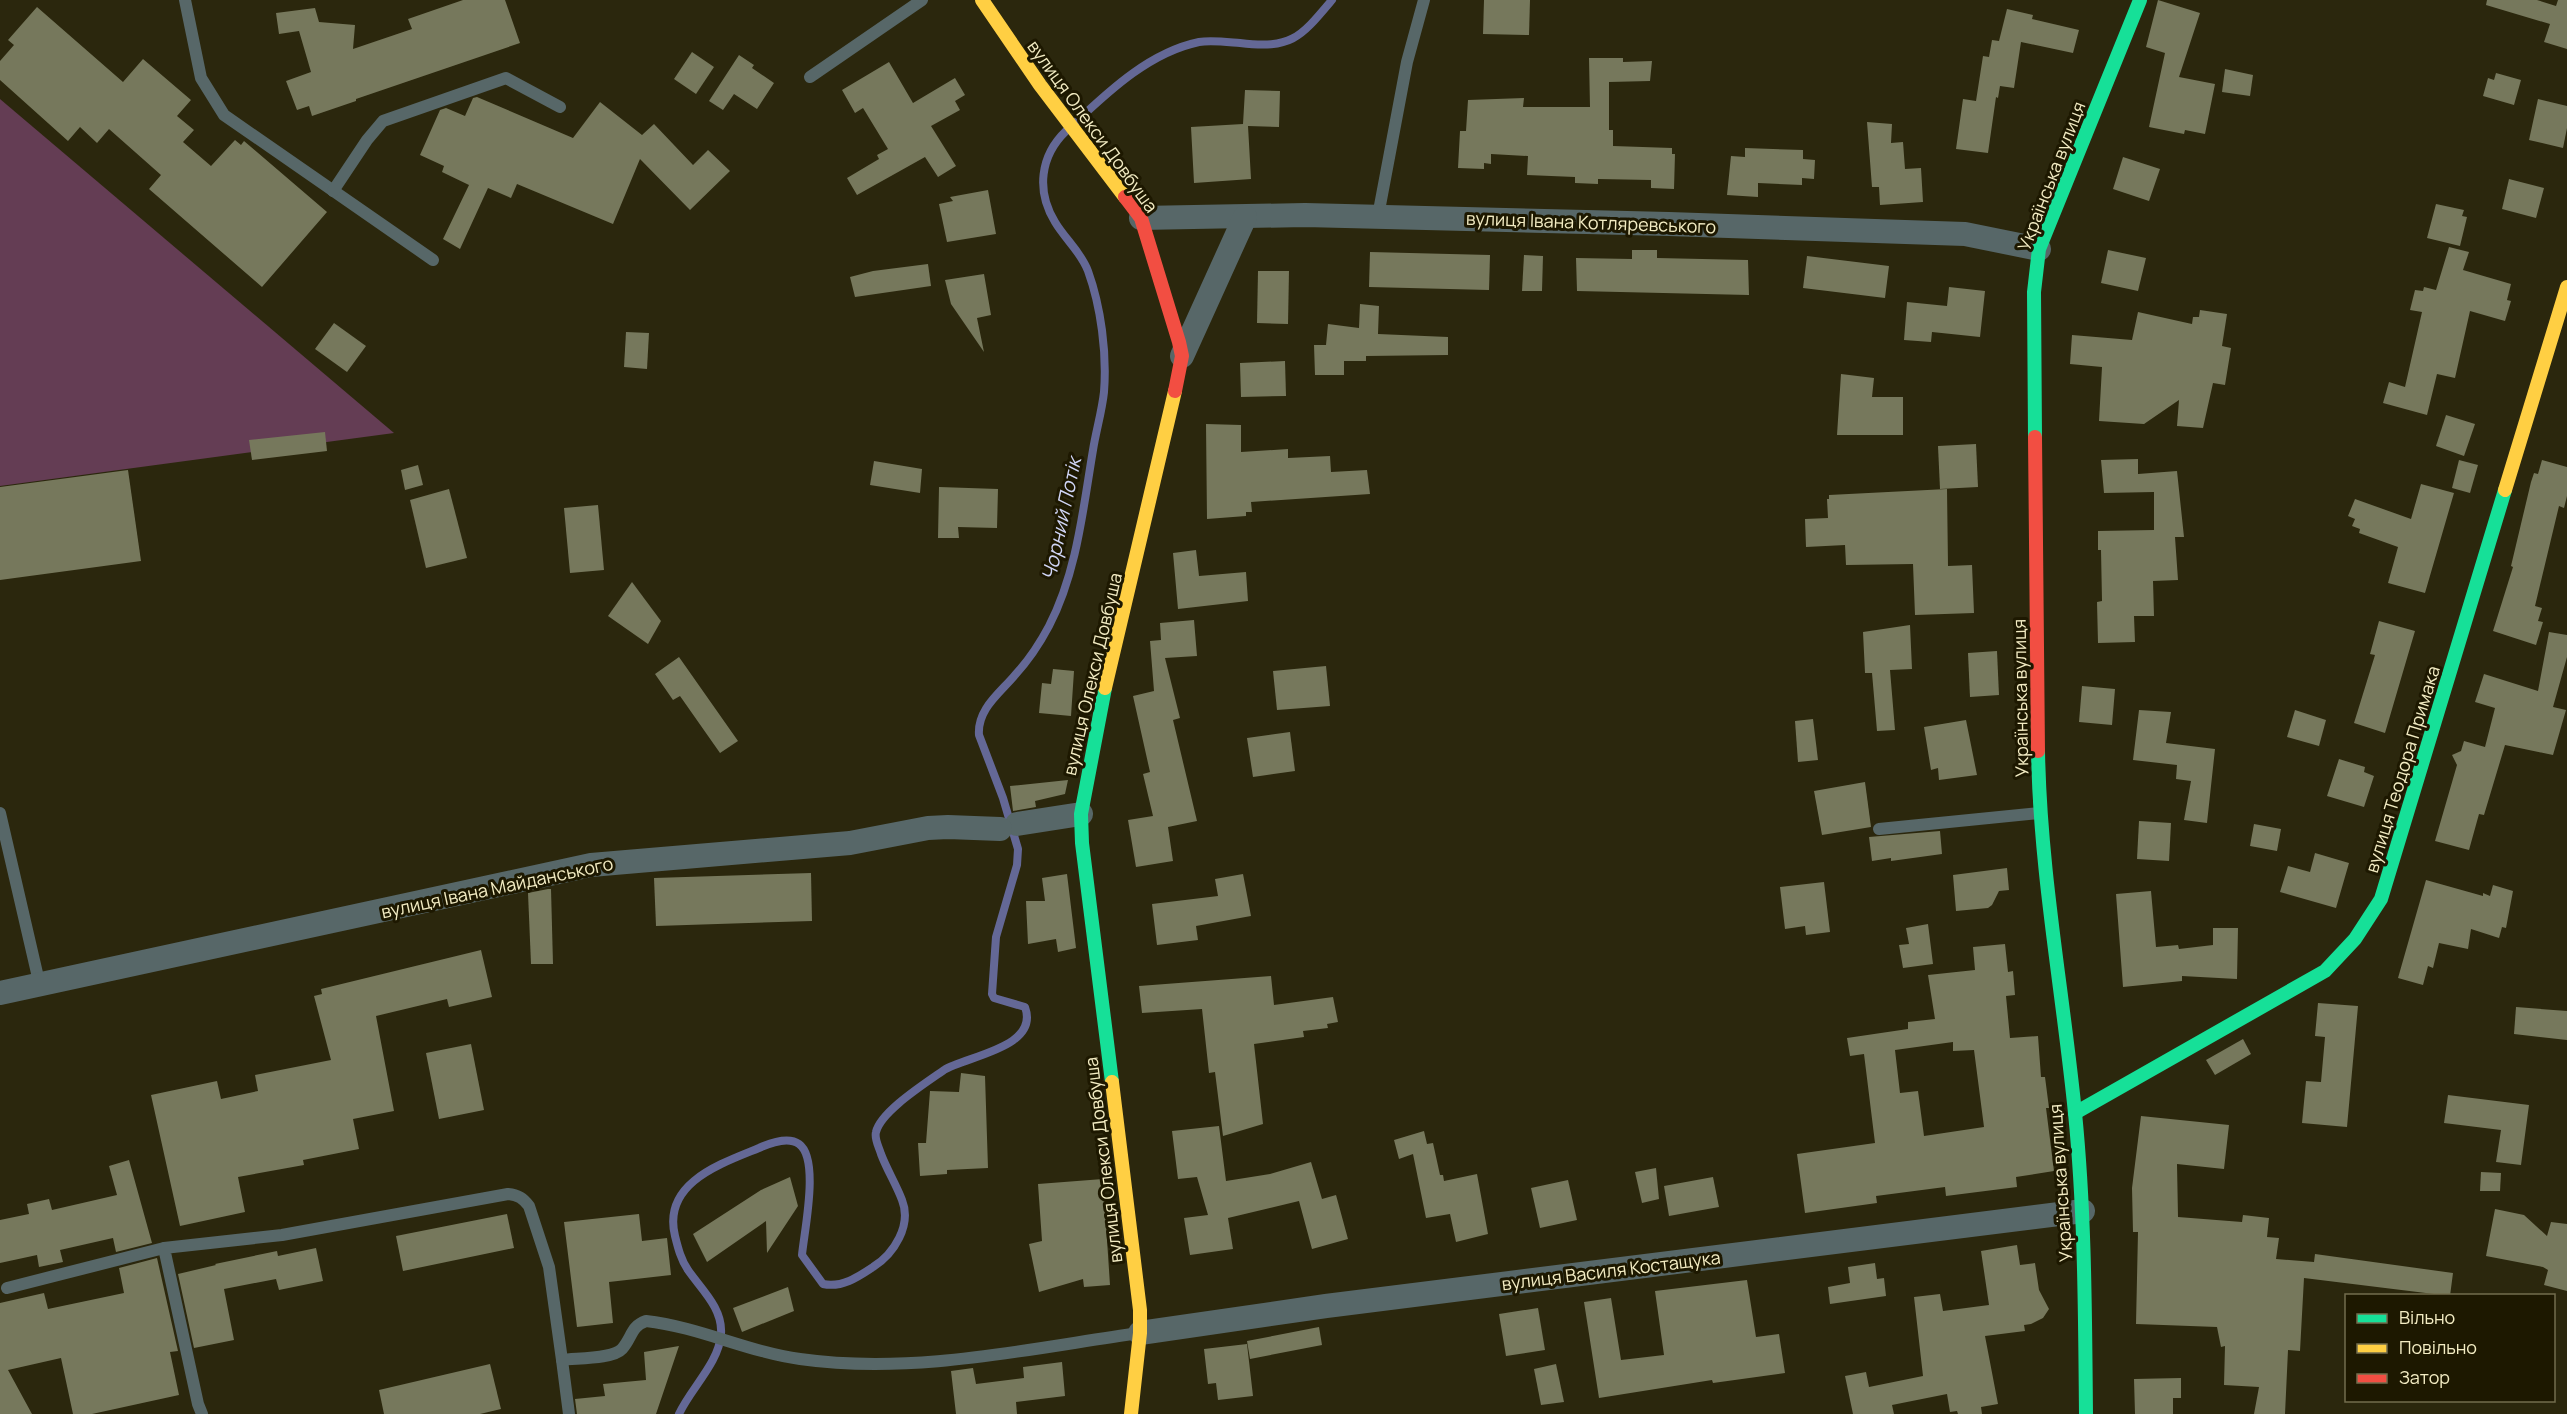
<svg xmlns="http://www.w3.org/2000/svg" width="2567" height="1414" viewBox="0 0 2567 1414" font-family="Manrope,sans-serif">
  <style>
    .green { fill: #643d54 }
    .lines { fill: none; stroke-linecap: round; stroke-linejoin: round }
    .stream { stroke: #646896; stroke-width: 8 }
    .building { fill: #76785c; fill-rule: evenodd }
    .lane { stroke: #576768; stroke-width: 12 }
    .street { stroke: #576768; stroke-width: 24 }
    .fast { stroke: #16e098; stroke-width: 14 }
    .slow { stroke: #ffcf43; stroke-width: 14 }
    .jam { stroke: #f24e42; stroke-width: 14 }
    .labels { text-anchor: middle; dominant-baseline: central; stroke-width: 6; stroke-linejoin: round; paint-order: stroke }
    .street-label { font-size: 18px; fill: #f3ecc3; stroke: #1d1800 }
    .water-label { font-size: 20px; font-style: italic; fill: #d0d5f5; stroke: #1d1800 }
  </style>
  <rect width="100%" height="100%" fill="#2b270d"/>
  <polygon class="green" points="0,99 394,433 0,486"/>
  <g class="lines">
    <g class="stream">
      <path d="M1077,121C1111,89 1151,52 1199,42C1211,40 1227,42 1240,43C1292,49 1300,38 1332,0"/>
      <path d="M679,1414C691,1388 719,1363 721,1334C723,1308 701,1289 688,1270C681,1260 678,1248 675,1236C662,1183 720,1164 759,1148C770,1143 788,1136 799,1144C820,1159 804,1232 802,1255L823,1284C842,1288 858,1277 873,1267C894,1254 912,1225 902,1200C896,1184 887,1170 881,1154C879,1147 874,1139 876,1132C881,1111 926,1083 944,1070C966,1056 1040,1048 1025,1007L994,998L992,994L996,937L1017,865L1018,849L1003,798L979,735C977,709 1000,693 1015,675C1028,661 1040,643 1049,626C1077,572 1083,509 1093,450C1096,431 1102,411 1104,392C1107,353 1101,307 1088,271C1081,252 1065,239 1055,222C1036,191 1040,156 1066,131"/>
    </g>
  </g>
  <g class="building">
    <polygon points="463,0 505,0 520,43 356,99 356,101 312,116 309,106 297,110 286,81 311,72 299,31 279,34 276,13 315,8 319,22 355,25 353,49 412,29 408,19"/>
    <polygon points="1484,0 1530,0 1529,35 1483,34"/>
    <polygon points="2158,0 2200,13 2179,77 2215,84 2205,134 2185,130 2184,134 2149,127 2165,53 2146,47"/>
    <polygon points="2487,0 2537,0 2556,6 2558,0 2567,0 2567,49 2544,42 2550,24 2486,5"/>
    <polygon points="37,7 123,82 143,59 191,100 177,116 194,130 183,142 211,166 235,140 241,145 244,141 327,212 262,287 149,189 161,175 109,129 97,143 80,127 68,141 0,80 0,61 14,45 8,40"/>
    <polygon points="2007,9 2033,15 2032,19 2079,30 2073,53 2021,42 2014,88 2000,86 1998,98 1996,97 1988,153 1956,149 1963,99 1976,101 1983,56 1989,57 1992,40 1999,41"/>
    <polygon points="692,52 714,67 696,94 674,79"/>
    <polygon points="739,55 754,65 752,68 774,83 757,109 734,94 723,110 709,101"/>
    <polygon points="1589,58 1623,58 1623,62 1652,61 1650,81 1609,82 1609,130 1613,130 1613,146 1672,148 1672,154 1675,154 1674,189 1651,188 1651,180 1598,179 1598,184 1575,183 1575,177 1527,175 1528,156 1491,154 1491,164 1484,163 1484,169 1458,168 1460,131 1466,131 1468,100 1524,98 1523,107 1590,107"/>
    <polygon points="889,62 913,103 955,78 965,95 955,101 960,110 931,126 956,166 938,177 925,157 857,195 847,178 879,159 877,155 888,149 863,108 855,113 842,90"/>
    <polygon points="2225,69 2253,75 2250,96 2222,92"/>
    <polygon points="2496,73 2521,80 2514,105 2483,96 2488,78 2494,80"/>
    <polygon points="1245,90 1280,91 1279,127 1248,126 1251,179 1194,183 1191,127 1243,124"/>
    <polygon points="477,97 573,138 600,102 642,135 654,124 693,165 708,150 730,171 690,210 640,159 613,224 517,184 511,198 488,188 460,249 443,239 469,185 442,172 444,166 420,155 440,110 446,108 465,116 473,98"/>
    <polygon points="2538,99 2567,106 2567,128 2563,148 2529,140"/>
    <polygon points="1867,122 1892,124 1891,143 1903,142 1905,169 1921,168 1923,202 1880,205 1879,187 1872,187"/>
    <polygon points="1745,148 1803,150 1803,159 1815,160 1814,179 1802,178 1802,185 1758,183 1758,197 1727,195 1731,156 1745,157"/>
    <polygon points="2123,157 2160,169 2149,201 2113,189"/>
    <polygon points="2509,179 2544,188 2536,218 2502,209"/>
    <polygon points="988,190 996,234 947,242 939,204 953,201 950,197"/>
    <polygon points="2436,204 2464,210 2462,216 2467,217 2460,246 2427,238"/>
    <polygon points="2449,247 2469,252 2463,270 2511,284 2507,300 2511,301 2505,321 2470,311 2455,378 2437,374 2427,415 2383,403 2389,382 2405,387 2422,312 2410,310 2415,290 2423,291 2424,287 2436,290"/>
    <polygon points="1632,250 1657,250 1657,258 1748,260 1749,295 1577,291 1576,258 1632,259"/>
    <polygon points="2108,250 2146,258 2138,291 2101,283"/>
    <polygon points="1370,252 1490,255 1489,290 1369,287"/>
    <polygon points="1524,255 1543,256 1542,291 1522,291"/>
    <polygon points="1807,256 1889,266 1885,298 1803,288"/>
    <polygon points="928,264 931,286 855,297 850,277 873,271"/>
    <polygon points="1258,271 1289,271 1288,324 1257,323"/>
    <polygon points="984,274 991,315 977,318 984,352 951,304 945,280"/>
    <polygon points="1949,287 1985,291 1980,337 1932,332 1931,342 1904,340 1907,302 1947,306"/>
    <polygon points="1360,304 1379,306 1378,334 1448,337 1448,355 1366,356 1366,361 1344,361 1344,375 1315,375 1314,345 1326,345 1328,324 1359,328"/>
    <polygon points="2200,310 2227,314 2222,346 2231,348 2225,385 2213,383 2203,428 2177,426 2179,400 2144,424 2099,421 2102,367 2070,364 2072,335 2132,340 2138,312 2192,324 2193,317 2199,317"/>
    <polygon points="334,323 366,346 347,372 315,349"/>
    <polygon points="626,332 649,333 647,369 624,367"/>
    <polygon points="1285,361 1286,396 1241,397 1240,363"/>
    <polygon points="1841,374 1874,378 1872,397 1903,397 1903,435 1837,435"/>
    <polygon points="2446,415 2475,424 2464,456 2436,446"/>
    <polygon points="1206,424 1241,425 1241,452 1288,449 1288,458 1330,456 1331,472 1367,470 1370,494 1251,502 1252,512 1246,512 1246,516 1207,519"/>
    <polygon points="325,432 327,451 252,460 249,440"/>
    <polygon points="1976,444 1978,487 1940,489 1938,446"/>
    <polygon points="2138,459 2138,474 2177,471 2184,537 2175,537 2178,580 2153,581 2154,616 2134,616 2135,642 2098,643 2097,602 2102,601 2101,550 2098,550 2098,531 2154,530 2154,492 2104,493 2101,460"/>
    <polygon points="2459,460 2478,465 2470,493 2452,488"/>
    <polygon points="2542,460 2567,467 2567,496 2564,508 2559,506 2535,606 2542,608 2538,621 2543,622 2536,645 2493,631 2513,567 2511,566 2531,482 2534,473 2538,474"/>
    <polygon points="874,461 922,469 920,493 870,485"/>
    <polygon points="418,465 423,485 405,490 401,470"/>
    <polygon points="128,470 141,561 0,580 0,487"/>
    <polygon points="2421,484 2454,493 2425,593 2388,583 2398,547 2359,533 2360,529 2352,526 2355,519 2348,516 2355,499 2411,519"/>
    <polygon points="939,487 998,489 997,528 958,527 959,538 938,538"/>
    <polygon points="449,489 467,558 426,568 410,500"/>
    <polygon points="1947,489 1948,566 1972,565 1974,613 1915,615 1913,564 1846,565 1845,545 1806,547 1805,519 1828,518 1827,499 1829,499 1829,495"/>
    <polygon points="598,505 604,570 570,573 564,508"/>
    <polygon points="1196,550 1199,576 1246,572 1248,601 1178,609 1173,553"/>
    <polygon points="632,582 661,621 648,644 608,616"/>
    <polygon points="1194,620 1197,656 1165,658 1180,718 1173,720 1197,821 1168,827 1173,861 1136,867 1128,820 1153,816 1143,774 1150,772 1133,696 1154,691 1150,641 1161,640 1160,623"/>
    <polygon points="2379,621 2415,631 2385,733 2354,723 2375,655 2370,654"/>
    <polygon points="1910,625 1912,669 1890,670 1895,730 1877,731 1872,673 1865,673 1863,632"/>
    <polygon points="2549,632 2567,635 2567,657 2553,707 2566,710 2553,755 2505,745 2484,815 2479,814 2469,850 2435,841 2457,765 2452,755 2461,751 2464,741 2485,747 2495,708 2475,702 2484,674 2538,691"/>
    <polygon points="1997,651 1999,695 1970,697 1968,653"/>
    <polygon points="679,657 738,741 720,753 680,696 673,700 655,674"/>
    <polygon points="1326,666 1330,706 1277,710 1273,671"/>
    <polygon points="1053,669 1074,671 1071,716 1039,713 1042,683 1051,684"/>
    <polygon points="2082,686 2115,689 2112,725 2079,722"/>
    <polygon points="2139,710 2171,712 2166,743 2215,749 2207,823 2184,820 2191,781 2176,779 2177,765 2133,760"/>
    <polygon points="2295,710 2326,720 2319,746 2287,737"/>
    <polygon points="1813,719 1818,760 1798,762 1795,721"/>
    <polygon points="1966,720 1977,775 1939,780 1938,768 1931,770 1924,727"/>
    <polygon points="1290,732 1295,771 1253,777 1247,738"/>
    <polygon points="2339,759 2365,767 2364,772 2374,776 2364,807 2327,796"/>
    <polygon points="1068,780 1065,794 1035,801 1036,807 1013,811 1010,786"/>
    <polygon points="1865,782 1871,827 1822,835 1814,791"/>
    <polygon points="2139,821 2171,823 2169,861 2137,859"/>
    <polygon points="2254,824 2281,829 2277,851 2250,846"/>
    <polygon points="1940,831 1942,854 1891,861 1891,858 1872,861 1869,837"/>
    <polygon points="2315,853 2349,863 2336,908 2280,892 2288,866 2310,872"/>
    <polygon points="2007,868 2009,890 1999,891 1992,905 1988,908 1956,911 1953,875"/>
    <polygon points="811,873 812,921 656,926 654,878"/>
    <polygon points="1067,874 1076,948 1058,952 1056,939 1028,944 1026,901 1045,901 1042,878"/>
    <polygon points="1243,874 1251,916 1196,926 1198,940 1157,945 1152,904 1218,896 1215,879"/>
    <polygon points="2426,880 2483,896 2483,893 2490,896 2493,885 2513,891 2506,928 2502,927 2499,938 2471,929 2468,949 2439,943 2433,968 2428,966 2423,985 2398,978"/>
    <polygon points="1824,882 1830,932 1806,935 1805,926 1785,929 1780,887"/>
    <polygon points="548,889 551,889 553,964 531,964 528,893"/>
    <polygon points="2151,891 2156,947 2178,945 2179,949 2213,945 2213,928 2238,928 2237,979 2182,976 2182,981 2123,987 2116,894"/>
    <polygon points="1928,924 1933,964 1903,968 1899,945 1909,944 1906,928"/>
    <path d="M2005,944L2008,972L2013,971L2015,995L2006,996L2010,1038L2038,1036L2041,1077H2045L2049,1108H2046L2054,1171L2016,1177L2017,1187L1946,1196L1945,1187L1876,1196L1877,1203L1805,1213L1797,1154L1875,1143L1864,1054L1850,1056L1847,1038L1908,1029V1022L1935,1019L1928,975L1975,970L1973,947ZM1953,1042V1051L1974,1050L1984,1127L1924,1136L1918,1091L1900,1093L1895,1050Z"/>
    <polygon points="481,950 492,997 449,1007 447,999 376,1016 394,1111 353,1119 359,1149 303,1160 304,1165 238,1177 245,1212 180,1226 151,1095 217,1081 221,1099 258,1091 255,1075 331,1060 314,996 322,994 321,989"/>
    <polygon points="1271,976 1274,1005 1333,997 1338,1022 1327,1024 1328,1028 1303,1031 1304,1037 1254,1044 1263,1124 1223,1136 1215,1072 1209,1073 1202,1009 1142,1013 1139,986"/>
    <polygon points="2318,1003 2358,1006 2347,1127 2302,1123 2306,1081 2321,1082 2325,1037 2315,1036"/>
    <polygon points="2516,1007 2567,1011 2567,1040 2514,1034"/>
    <polygon points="2243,1039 2251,1054 2215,1075 2206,1060"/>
    <polygon points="471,1044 484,1110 439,1119 426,1053"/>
    <polygon points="961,1073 985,1076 988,1168 947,1170 947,1174 920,1176 918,1143 926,1143 930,1091 959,1092"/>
    <polygon points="2448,1095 2529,1105 2521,1165 2496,1162 2501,1130 2444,1123"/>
    <polygon points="2141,1116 2229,1125 2224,1169 2177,1164 2178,1217 2242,1222 2243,1215 2269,1218 2267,1237 2279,1238 2276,1259 2314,1262 2315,1254 2453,1273 2450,1296 2304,1278 2300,1351 2288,1350 2285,1414 2254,1414 2259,1387 2224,1385 2225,1346 2221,1347 2217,1327 2136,1324 2138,1232 2133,1232 2132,1188"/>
    <polygon points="1219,1126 1226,1181 1270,1174 1311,1162 1322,1199 1336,1195 1348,1239 1312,1249 1299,1201 1228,1218 1233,1249 1190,1255 1184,1218 1208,1215 1197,1177 1178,1179 1172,1131"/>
    <polygon points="1424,1131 1427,1144 1433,1143 1440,1175 1443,1175 1444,1181 1477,1174 1488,1234 1456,1242 1450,1214 1426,1218 1413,1154 1399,1159 1394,1140"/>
    <polygon points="129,1160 152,1243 116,1252 113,1238 60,1250 63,1262 39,1267 37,1255 0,1263 0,1220 29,1214 27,1204 49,1199 52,1210 117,1195 109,1166"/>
    <polygon points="1656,1168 1659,1199 1642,1203 1635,1172"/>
    <polygon points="2481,1172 2501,1173 2500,1191 2480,1191"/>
    <polygon points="790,1177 798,1206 767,1253 766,1221 707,1262 693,1234 761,1190"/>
    <polygon points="1713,1177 1719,1207 1669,1216 1664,1186"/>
    <polygon points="1103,1179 1110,1285 1084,1287 1083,1279 1039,1292 1029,1244 1042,1241 1038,1184"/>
    <polygon points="1568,1180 1577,1220 1540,1228 1531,1188"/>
    <polygon points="2495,1209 2524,1215 2547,1236 2551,1222 2567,1224 2567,1291 2544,1285 2548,1270 2543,1267 2486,1256"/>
    <polygon points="507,1214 514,1248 403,1271 396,1236"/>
    <polygon points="639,1214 642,1241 667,1238 671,1275 609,1282 613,1323 577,1327 564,1222"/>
    <polygon points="2017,1245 2020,1265 2035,1263 2039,1290 2049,1309 2043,1318 2031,1324 2024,1325 2025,1331 1985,1336 1998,1404 1981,1407 1982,1414 1958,1414 1957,1411 1950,1412 1947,1394 1892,1405 1894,1414 1853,1414 1845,1376 1866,1372 1869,1387 1923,1376 1914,1297 1940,1294 1943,1311 1989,1305 1981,1251"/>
    <polygon points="316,1248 323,1281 279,1290 276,1279 224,1289 234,1340 194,1348 178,1274 216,1265 215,1264 277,1251 278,1256"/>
    <polygon points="157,1258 178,1351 170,1352 179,1395 92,1414 73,1414 61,1358 8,1370 32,1414 0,1414 0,1303 44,1293 48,1309 124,1293 119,1268"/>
    <polygon points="1875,1263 1877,1279 1884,1278 1886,1296 1830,1304 1828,1287 1850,1283 1848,1267"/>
    <polygon points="1747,1280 1756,1337 1779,1334 1785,1373 1713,1383 1712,1380 1599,1398 1584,1302 1611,1298 1621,1360 1664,1355 1655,1291"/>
    <polygon points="788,1287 794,1311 742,1332 733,1308"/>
    <polygon points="1538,1308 1545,1350 1506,1356 1499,1314"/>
    <polygon points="1319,1327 1322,1345 1250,1359 1247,1341"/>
    <polygon points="1247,1344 1253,1396 1218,1400 1216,1383 1208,1384 1204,1349"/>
    <polygon points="679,1346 656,1414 577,1414 575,1399 605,1396 603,1384 646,1380 644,1352"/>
    <polygon points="1062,1362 1065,1396 1016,1402 1017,1414 956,1414 951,1371 973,1368 976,1384 1024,1378 1023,1367"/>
    <polygon points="490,1364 501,1409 480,1414 384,1414 379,1390"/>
    <polygon points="1556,1364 1564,1402 1541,1405 1534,1369"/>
    <polygon points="2181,1378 2181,1398 2173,1398 2173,1414 2135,1414 2134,1379"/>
  </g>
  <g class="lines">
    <g class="lane">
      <polyline points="185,0 201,78 224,115 433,260"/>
      <polyline points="810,77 922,0"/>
      <polyline points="333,191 367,140 383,121 506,78 560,107"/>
      <polyline points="1378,216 1407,62 1424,0"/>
      <polyline points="0,813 40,986"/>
      <polyline points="1879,829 2039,813"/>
      <polyline points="7,1288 164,1248"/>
      <path d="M202,1414L198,1404L164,1248L282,1235L508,1194C518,1195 523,1198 529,1206L549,1267L562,1360"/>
      <path d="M569,1414L562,1360C577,1358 613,1359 622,1349C632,1338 631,1326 646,1321C699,1327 748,1352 800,1359C913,1375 1027,1349 1139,1333"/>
    </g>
    <g class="street">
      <polyline points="1141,218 1305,215 1669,224 1965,234 2039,249"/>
      <polyline points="1182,356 1245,217"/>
      <polyline points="1017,824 1081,814"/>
      <polyline points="0,993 591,865 850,843 928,828 948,827 1000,829"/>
      <polyline points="1140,1333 1326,1306 2083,1211"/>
    </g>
    <g class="fast">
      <polyline points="2035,437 2034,292 2039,249 2140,0"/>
      <polyline points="1105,688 1081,814 1082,843 1112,1082"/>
      <path d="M2038,751C2040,872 2063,992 2075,1113C2085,1213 2085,1314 2086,1414"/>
      <polyline points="2075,1113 2325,971 2355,939 2381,899 2505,490"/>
    </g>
    <g class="slow">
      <polyline points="982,0 1040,85 1125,197"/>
      <polyline points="2505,490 2567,287"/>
      <polyline points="1105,688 1175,391"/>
      <polyline points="1112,1082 1140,1310 1140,1333 1131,1414"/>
    </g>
    <g class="jam">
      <polyline points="1125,197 1141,218 1179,342 1182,356 1175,391"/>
      <polyline points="2035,437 2038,751"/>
    </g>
  </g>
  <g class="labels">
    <g class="street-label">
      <text transform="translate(1093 126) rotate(54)">вулиця Олекси Довбуша</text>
      <text transform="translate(2051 176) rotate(-69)">Українська вулиця</text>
      <text transform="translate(1591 222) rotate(2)">вулиця Івана Котляревського</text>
      <text transform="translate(1092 674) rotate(-77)">вулиця Олекси Довбуша</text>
      <text transform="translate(2020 698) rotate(-91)">Українська вулиця</text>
      <text transform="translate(2402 769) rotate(-73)">вулиця Теодора Примака</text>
      <text transform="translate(497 887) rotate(-12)">вулиця Івана Майданського</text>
      <text transform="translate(1103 1160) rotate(-97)">вулиця Олекси Довбуша</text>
      <text transform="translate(2060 1183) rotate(-94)">Українська вулиця</text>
      <text transform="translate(1611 1270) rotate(-7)">вулиця Василя Костащука</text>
    </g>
    <g class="water-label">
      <text transform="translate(1061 519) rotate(-78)">Чорний Потік</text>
    </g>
  </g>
  <rect x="2345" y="1294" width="210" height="108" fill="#1d1800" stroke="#736d4e" stroke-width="1.5"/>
  <rect x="2357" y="1314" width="30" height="9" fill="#16e098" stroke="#736d4e" stroke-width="1.5"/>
  <text x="2399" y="1324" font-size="18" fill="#f3ecc3">Вільно</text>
  <rect x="2357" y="1344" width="30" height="9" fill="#ffcf43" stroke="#736d4e" stroke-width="1.5"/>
  <text x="2399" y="1354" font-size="18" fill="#f3ecc3">Повільно</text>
  <rect x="2357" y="1374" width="30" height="9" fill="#f24e42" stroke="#736d4e" stroke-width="1.5"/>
  <text x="2399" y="1384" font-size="18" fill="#f3ecc3">Затор</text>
</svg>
